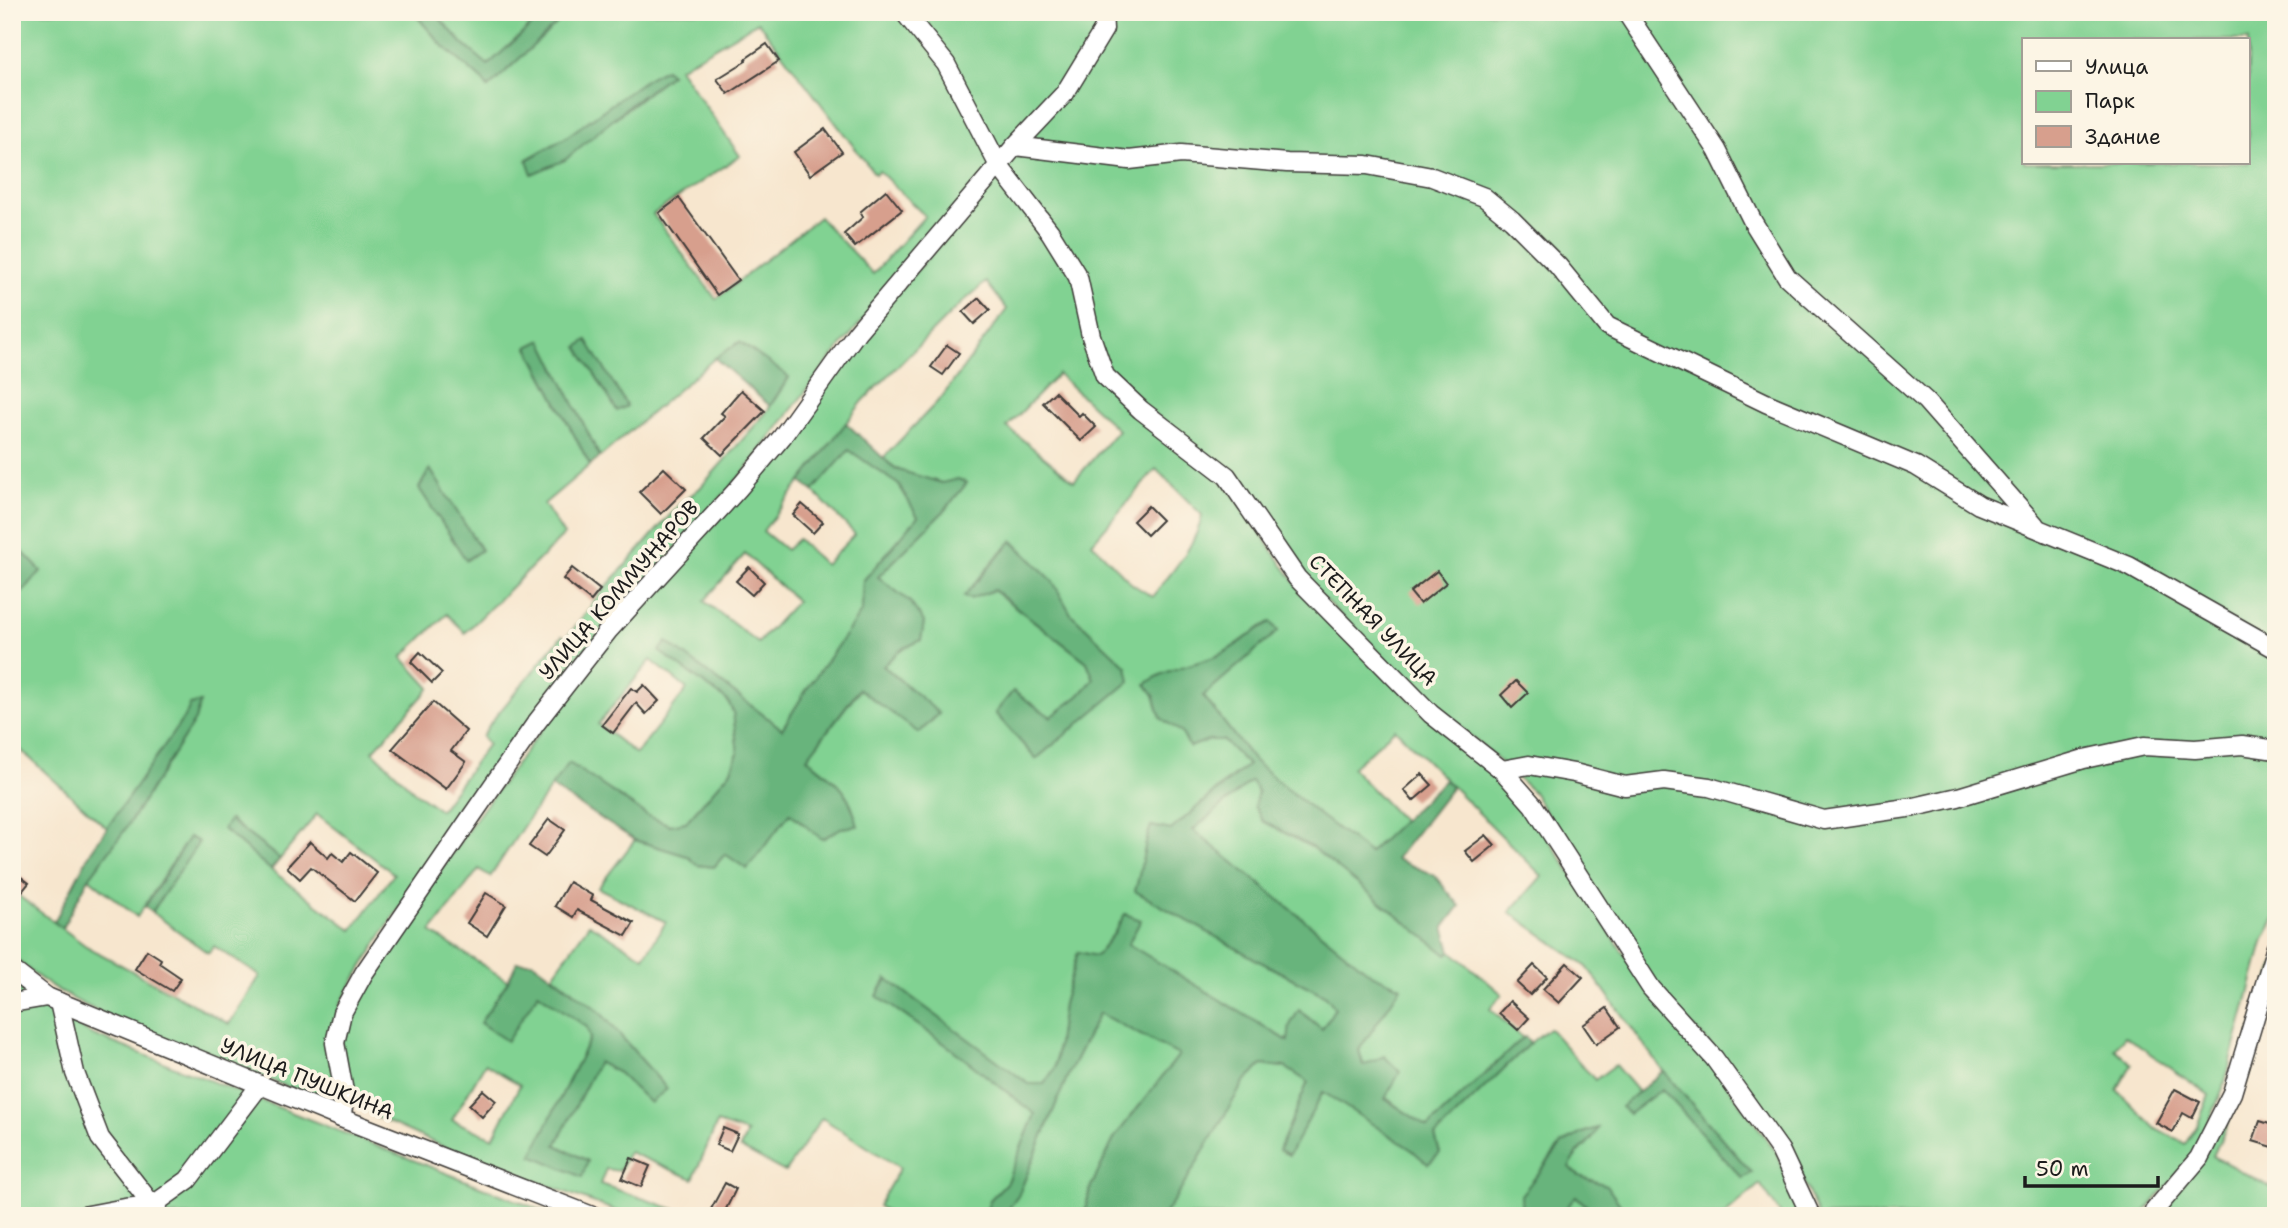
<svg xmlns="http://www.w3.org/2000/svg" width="2288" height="1228" viewBox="0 0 2288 1228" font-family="'Shantell Sans',sans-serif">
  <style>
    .green { fill: #81d292; stroke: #4e7757; stroke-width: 2; fill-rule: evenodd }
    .forest { fill: #68b47c; stroke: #42684c; stroke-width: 2 }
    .building { fill: #d79f8d }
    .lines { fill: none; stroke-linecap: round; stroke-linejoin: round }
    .minor-casing { stroke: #3d3a37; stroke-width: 21 }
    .minor { stroke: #fff; stroke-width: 18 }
    .labels { text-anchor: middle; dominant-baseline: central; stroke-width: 7; stroke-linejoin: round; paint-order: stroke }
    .street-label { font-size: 21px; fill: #1c1c1c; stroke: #fcf5e5 }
  </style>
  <rect width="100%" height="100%" fill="#fcf5e5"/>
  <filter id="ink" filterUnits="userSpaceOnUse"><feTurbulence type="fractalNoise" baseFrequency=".0143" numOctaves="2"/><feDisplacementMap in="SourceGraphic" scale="14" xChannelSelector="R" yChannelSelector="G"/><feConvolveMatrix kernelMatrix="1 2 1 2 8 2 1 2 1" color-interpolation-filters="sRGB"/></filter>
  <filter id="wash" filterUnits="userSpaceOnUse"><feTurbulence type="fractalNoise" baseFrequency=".00686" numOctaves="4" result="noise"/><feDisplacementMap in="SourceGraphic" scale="28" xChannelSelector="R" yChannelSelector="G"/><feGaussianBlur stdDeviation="1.57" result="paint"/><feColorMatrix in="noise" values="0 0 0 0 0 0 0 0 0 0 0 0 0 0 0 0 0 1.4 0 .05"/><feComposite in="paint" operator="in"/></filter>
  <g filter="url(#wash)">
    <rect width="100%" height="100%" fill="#f7e6ce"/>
    <g class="green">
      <path d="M12,12H413L442,45L483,81L488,88L569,12H2276V917L2264,939L2225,1083L2201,1143L2169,1184L2141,1216H1819L1799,1172L1749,1093L1705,1039L1666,999L1639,961L1533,792L1477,741L1429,702L1310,585L1237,480L1098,369L1102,382L1228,487L1304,595L1440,729L1505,782L1536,820L1655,1001L1712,1064L1777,1153L1799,1209V1216H1782L1760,1184L1723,1216H1628L1606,1185L1579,1176L1569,1167C1575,1150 1593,1144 1597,1128L1582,1133L1561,1144L1522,1195V1216H1163L1182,1188L1244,1082L1262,1065L1285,1067L1308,1082L1279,1150L1289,1155L1322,1091L1412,1150L1428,1164L1440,1153L1435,1136L1530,1043L1549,1028L1595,1080L1615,1065L1638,1092L1622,1107L1629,1114L1662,1089L1742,1178L1752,1173L1663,1071L1587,967L1510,912L1542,876L1395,729L1352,768L1403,821L1369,853L1314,811L1254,761L1203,695L1278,631L1271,622C1252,631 1237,647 1219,655C1194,666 1168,667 1146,684L1154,695L1161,718L1181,732L1190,747L1208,740H1223L1248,765L1224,783L1171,830L1151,826C1143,847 1142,870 1135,891L1259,961L1326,996L1335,1008L1322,1029L1299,1010L1290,1025L1289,1042L1128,944L1140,921L1125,914L1113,935L1096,956L1078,952L1063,1004L1055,1068L1044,1084H1028L886,979L877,996L952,1049L1035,1114L1007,1182L990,1200L985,1216H893L878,1206L900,1168L822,1118L785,1172L740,1148L747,1133L717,1123L693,1179L629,1152L619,1171L606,1169L600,1184L694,1216H630L444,1147L374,1116L358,1100L346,1073L341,1044L347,1014L369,976L474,821L613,633L743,493L788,438L862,333L946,237L938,229L828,362L745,471L608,622L510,748L384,931L341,1003L330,1041L337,1079L336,1096L328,1103C278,1083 227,1063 177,1043C118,1020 58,1000 12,955V891L86,946L229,1024L260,976L214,946L208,953L152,912L198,842L189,837L137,917L89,878L124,831L195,720L199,704L190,705L187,713L107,828L12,742V604L41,571L12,541ZM758,22L875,174L879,171L925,216L873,274L819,217L716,299L653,214L740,156L679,68ZM2024,40H2248V163H2024ZM665,69L671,74L590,138L565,160L532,173L527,159L565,138L648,78ZM986,282L1007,309L941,398L883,458C897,471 921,483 941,483C946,483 953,480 958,479L967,483L943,512L878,577L910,602L924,622L921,640L900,650L883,665L939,714L919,733L860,689L807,758C835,780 850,790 857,826L841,828L822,839L790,813L747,869L725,854L714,867L697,865L687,856L635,840L598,888L666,922L644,957L589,924L553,975L600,1012L667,1089L650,1103L619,1073L598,1062L556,1145L588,1161L581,1176L532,1155L590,1038L587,1027L538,993L507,1040L481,1023L508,981L431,932L479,869L490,877L528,819L569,763L648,816L670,825L686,822L730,772L738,753L733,712L728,701L660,651L667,642L782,729L807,689L862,611L863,581L919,517L899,485L849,450L813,491L855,534L825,565L798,539L786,550L763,531L863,401L956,308ZM542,341L600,457L715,358L739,342L789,378L765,414L700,488L680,504L592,603L590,608L566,638L562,636L491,722L482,737L488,744L440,810L416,793L373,751L430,688L402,657L447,614L465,633L564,535L544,504L590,465L528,348ZM587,341L626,406L617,410L579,347ZM1058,374L1118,430L1074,481L1007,427ZM430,469L481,550L467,560L419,488ZM1156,469L1202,515C1197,545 1171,572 1153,597L1132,584L1092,543ZM1013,541L1052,580L1071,614L1127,667L1129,681L1036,759L995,713L1013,691L1051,717L1079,696L1094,679L1087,662L993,590L970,599L965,596L998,555ZM745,554L797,601L758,643L704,601ZM651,660L687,689L636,754L598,724ZM317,814L394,874L352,930L271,870L224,830L230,820L280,859ZM2125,1036L2209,1095L2197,1126L2185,1144L2154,1127L2117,1090L2132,1064L2115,1049ZM485,1064L520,1085L493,1138L452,1120Z"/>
      <polygon points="434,12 546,12 488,65 463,44"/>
      <path d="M1251,781L1258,792L1263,821L1313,848L1447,955L1451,951L1502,994L1490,1009L1523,1038L1428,1127C1393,1104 1370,1093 1359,1050L1401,987L1371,974L1193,830Z"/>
      <polygon points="2276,962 2276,989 2246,1084 2213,1156 2276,1190 2276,1216 2155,1216 2207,1152"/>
      <polygon points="12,983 91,1034 556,1216 12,1216"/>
      <polygon points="1099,1013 1179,1055 1115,1137 1090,1189 1084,1216 1003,1216 1018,1196 1068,1075"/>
      <polygon points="1576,1196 1597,1216 1560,1216"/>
    </g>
    <g class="forest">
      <polygon points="413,12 434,12 463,44 488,65 546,12 569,12 488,88 483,81 442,45"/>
      <polygon points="665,69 671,74 627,107 565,160 532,174 527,160 565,138 648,78"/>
      <polygon points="542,340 600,457 590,465 528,347"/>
      <polygon points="587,340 627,406 617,411 578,347"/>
      <polygon points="740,342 789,377 770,406 715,358"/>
      <path d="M846,423L895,469L942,483L958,479L967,483L943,512L878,577L910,602L924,622L921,640L900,650L883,666L939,713L919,733L859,689L807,758C838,785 846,783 858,826L841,828L822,839L790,813L747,869L725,854L714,867L697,865L687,856L635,840L551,787L569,763L648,816L670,825L686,822L730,772L738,753L733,712L728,701L659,651L667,642L782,729L807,689L862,611L863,581L918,517L899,485L849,450L813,491L801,482Z"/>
      <polygon points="430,469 481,550 466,560 419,488"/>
      <polygon points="12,541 41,571 12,604"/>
      <polygon points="1012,541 1052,580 1071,614 1127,667 1130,681 1036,759 995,713 1013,691 1051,717 1079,696 1094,679 1087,662 994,590 970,599 964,596"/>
      <path d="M1271,622L1278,631L1203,696L1254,761L1314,811L1369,853L1445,780L1452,787L1396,859L1434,875L1460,906L1444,927L1451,951L1447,955L1313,848L1263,821L1254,806L1258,792L1251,781L1193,830L1371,974L1401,987L1359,1050L1363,1066L1384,1056L1400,1072L1385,1099L1428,1127L1523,1038L1525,1037L1530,1043L1435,1136L1440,1153L1428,1164L1412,1150L1323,1092L1289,1155L1279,1150L1308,1082L1285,1067L1262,1065L1244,1082L1182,1188L1163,1216H1084L1090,1189L1115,1137L1179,1055L1099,1013L1068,1075L1018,1196L1003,1216H985L990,1200L1007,1182L1035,1114L952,1049L877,996L887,979L1029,1084H1044L1055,1068L1063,1004L1078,952L1096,956L1113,935L1125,914L1141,920L1128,944L1288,1041L1290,1025L1299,1010L1322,1029L1335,1008L1326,996L1259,961L1135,891C1142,870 1143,847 1151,826L1171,830L1248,765L1223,740H1208L1190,747L1181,732L1161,718L1154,695L1146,684C1168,667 1193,666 1219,655C1237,647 1252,631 1271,622Z"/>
      <polygon points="200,703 195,720 124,831 89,878 62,928 54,922 91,851 187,713 190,705"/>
      <polygon points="229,820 280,859 271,870 223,829"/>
      <polygon points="189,837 199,842 152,912 145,907"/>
      <polygon points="517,962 533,962 600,1012 667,1089 650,1103 619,1073 598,1062 556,1145 588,1161 582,1177 532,1155 590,1038 587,1027 538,993 507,1041 480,1023 508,981"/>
      <polygon points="1663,1071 1752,1173 1742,1178 1662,1089 1629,1114 1621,1107"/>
      <path d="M1598,1128C1592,1144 1574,1150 1570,1167L1579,1176L1606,1185L1628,1216H1597L1576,1196L1560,1216H1522L1521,1195L1562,1144L1582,1133Z"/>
    </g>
    <g id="blocks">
      <g class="building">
        <polygon points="767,44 779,61 728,94 717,79 746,61 745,59"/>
        <polygon points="825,129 842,152 810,175 794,152"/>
        <polygon points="886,190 902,210 855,247 844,234 863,217 860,212"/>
        <polygon points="679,198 738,280 717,295 659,213"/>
        <polygon points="979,298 990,310 974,324 963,312"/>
        <polygon points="947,345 959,353 943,375 931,367"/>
        <polygon points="741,390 765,411 722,455 704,438 725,416 721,413"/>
        <polygon points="1055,392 1079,416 1082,413 1096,427 1081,441 1043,403"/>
        <polygon points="664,468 686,489 661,514 639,492"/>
        <polygon points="802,504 823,522 813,533 793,515"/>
        <polygon points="1148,506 1162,520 1147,535 1133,521"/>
        <polygon points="749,567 764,582 752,595 736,581"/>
        <polygon points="572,568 600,590 591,601 563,579"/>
        <polygon points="1437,571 1446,583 1420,604 1410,592"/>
        <polygon points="420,652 442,673 432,683 411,662"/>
        <polygon points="1516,681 1528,693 1512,708 1501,695"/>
        <polygon points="644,685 659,701 646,714 636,703 613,733 602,725 631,688 637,692"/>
        <polygon points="433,702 466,731 451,751 466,762 446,789 392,749"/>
        <polygon points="1422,774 1432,785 1413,801 1404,790"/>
        <polygon points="549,819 565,830 545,857 529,846"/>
        <polygon points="1486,835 1495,845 1474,862 1465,851"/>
        <polygon points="310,842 328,858 332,853 343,862 351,852 377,873 355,901 311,867 300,879 287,867"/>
        <polygon points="12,870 29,883 12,904"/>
        <polygon points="569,882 593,896 591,900 634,923 626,936 577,910 573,917 555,906"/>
        <polygon points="486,893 506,905 487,936 467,923"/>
        <polygon points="147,950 161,959 159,963 181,978 172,991 135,969"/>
        <polygon points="1567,963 1583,977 1559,1003 1543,989"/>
        <polygon points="1534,965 1547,977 1530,995 1517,983"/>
        <polygon points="1510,1001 1529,1018 1518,1030 1499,1013"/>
        <polygon points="1607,1008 1620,1027 1596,1044 1583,1025"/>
        <polygon points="2175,1089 2200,1102 2192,1118 2183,1113 2173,1132 2156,1123"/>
        <polygon points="483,1090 496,1101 482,1117 469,1105"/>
        <polygon points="2260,1121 2276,1126 2276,1148 2253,1141"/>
        <polygon points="723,1128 738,1134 730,1151 716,1145"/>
        <polygon points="631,1158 650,1166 641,1187 622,1179"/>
        <polygon points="725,1183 736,1189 723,1215 711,1209"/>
      </g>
    </g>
  </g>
  <g filter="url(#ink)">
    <use href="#blocks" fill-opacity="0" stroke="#3d3a37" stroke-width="2"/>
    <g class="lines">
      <g class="minor-casing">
        <g id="minor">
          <polyline points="904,12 946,64 999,166 1050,232 1078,277 1091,336 1105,376 1141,410 1227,476 1297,578 1431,714 1502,770 1533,805 1651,988 1714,1058 1780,1150 1811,1216"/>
          <polyline points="1626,12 1717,150 1753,222 1787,277 1926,401 2035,525"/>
          <polyline points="1015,146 1129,160 1181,154 1287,163 1367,165 1432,177 1484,197 1512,220 1558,266 1607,326 1766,403 1916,466 1979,505 2129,566 2276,649"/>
          <polyline points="1502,770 1529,765 1574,773 1625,786 1664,781 1709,787 1824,820 1914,807 1958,797 2084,759 2144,746 2195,749 2242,745 2276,750"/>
          <polyline points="12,970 47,997 59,1002 341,1118 592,1216"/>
          <polyline points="59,1002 75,1073 100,1138 161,1216"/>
          <polyline points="12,1003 47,997"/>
          <polyline points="341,1118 345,1097 335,1043 342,1013 364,973 471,817 536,723 608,631 738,489 782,437 857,332 1015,146 1065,93 1104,29 1103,12"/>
          <polyline points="2154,1211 2199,1158 2232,1093 2276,947"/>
          <polyline points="83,1216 125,1208 153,1205 188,1180 260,1085"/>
        </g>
      </g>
      <use href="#minor" class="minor"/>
    </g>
  </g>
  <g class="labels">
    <g class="street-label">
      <text transform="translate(619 590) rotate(-49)">УЛИЦА КОММУНАРОВ</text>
      <text transform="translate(1373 620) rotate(46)">СТЕПНАЯ УЛИЦА</text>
      <text transform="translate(307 1079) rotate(22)">УЛИЦА ПУШКИНА</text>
    </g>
  </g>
  <rect width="2288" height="1228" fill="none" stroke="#fcf5e5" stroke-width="42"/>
  <rect x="2022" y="38" width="228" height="126" fill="#fcf5e5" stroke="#a29e95" stroke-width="2"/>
  <rect x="2036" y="61" width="35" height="10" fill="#ffffff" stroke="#a29e95" stroke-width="2"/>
  <text x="2085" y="74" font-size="21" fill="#1c1c1c">Улица</text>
  <rect x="2036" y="91" width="35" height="21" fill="#81d292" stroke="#a29e95" stroke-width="2"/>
  <text x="2085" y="108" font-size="21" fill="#1c1c1c">Парк</text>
  <rect x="2036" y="126" width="35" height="21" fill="#d79f8d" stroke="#a29e95" stroke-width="2"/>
  <text x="2085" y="144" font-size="21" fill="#1c1c1c">Здание</text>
  <path d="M2025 1176v10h133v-10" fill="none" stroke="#1c1c1c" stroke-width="3.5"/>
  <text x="2036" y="1176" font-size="21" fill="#1c1c1c" stroke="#fcf5e5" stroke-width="5" paint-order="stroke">50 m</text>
</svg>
